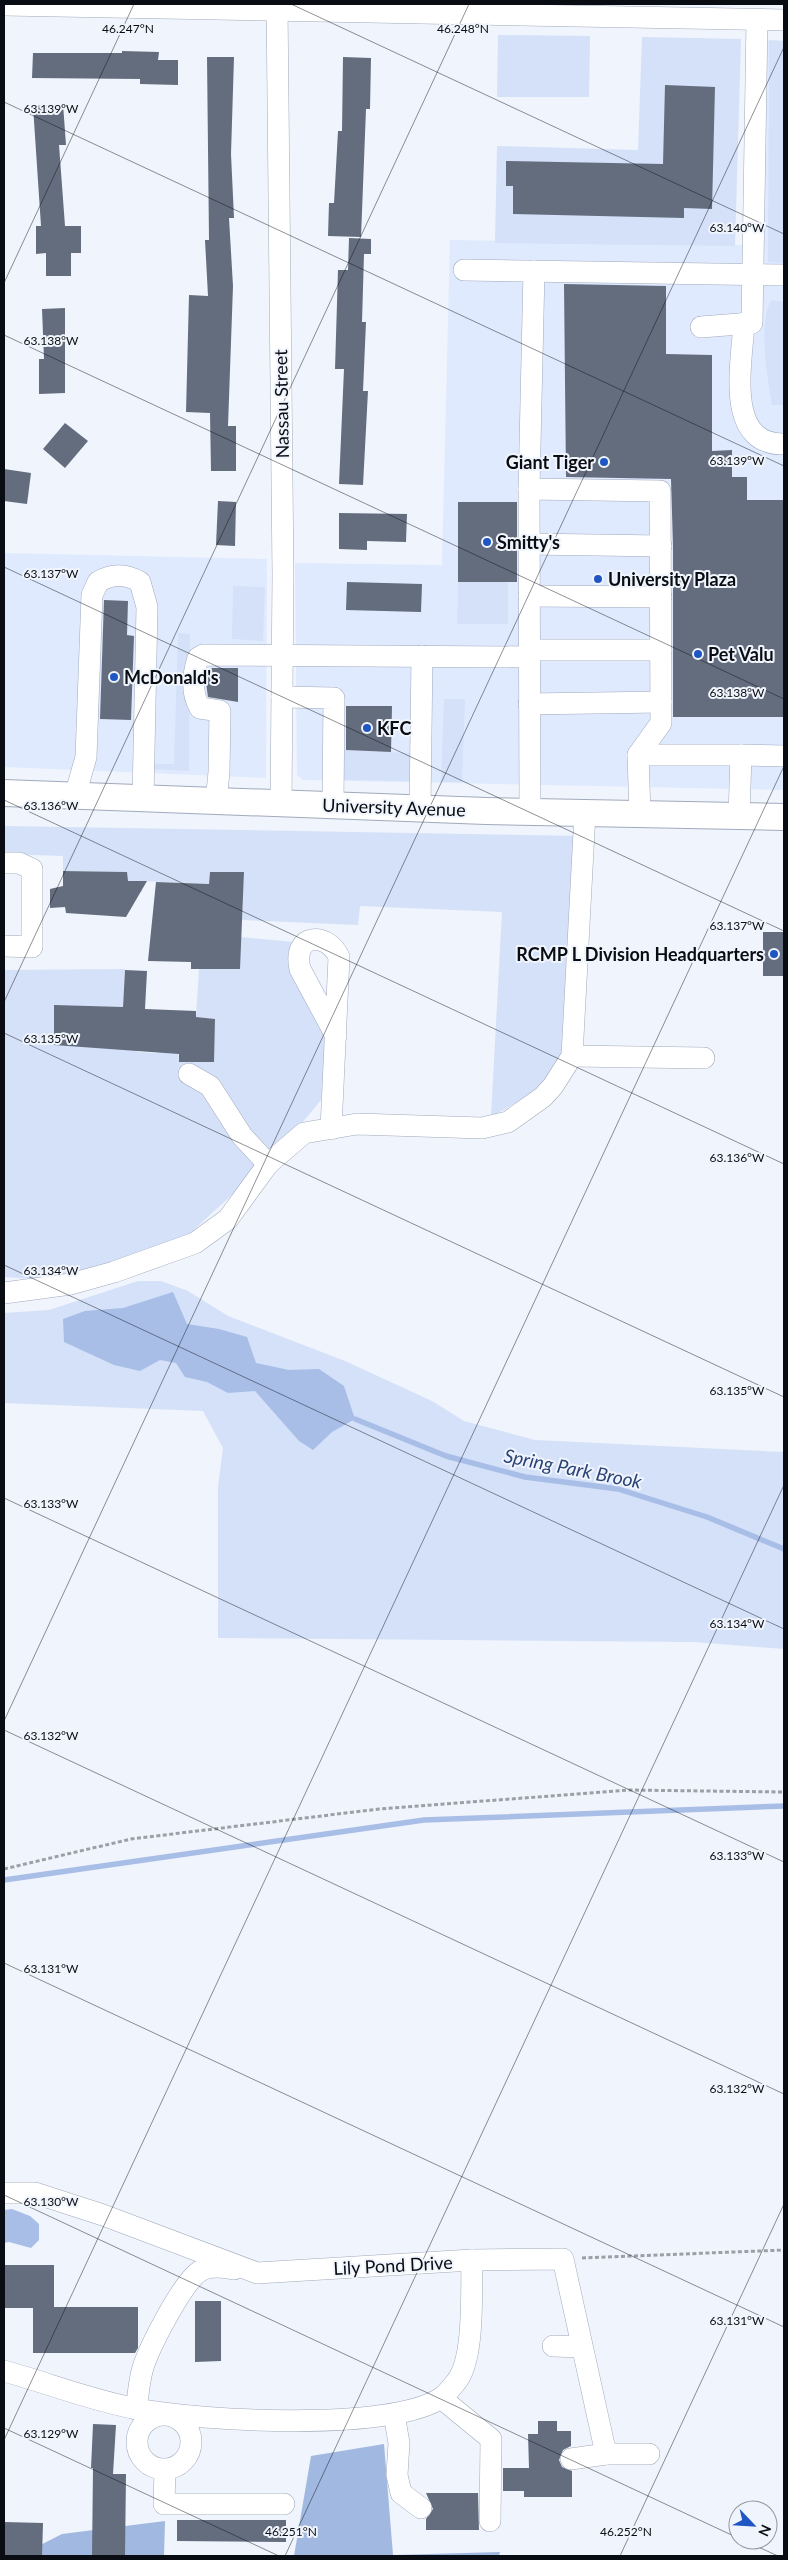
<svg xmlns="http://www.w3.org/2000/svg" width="788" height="2560" viewBox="0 0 788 2560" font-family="Lato,sans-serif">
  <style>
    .built { fill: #dfeaff }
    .green { fill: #d4e1f9 }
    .forest { fill: #a1b8e0 }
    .water { fill: #a8bee7 }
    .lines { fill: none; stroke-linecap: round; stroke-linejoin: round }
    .stream { stroke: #a8bee7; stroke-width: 5.5 }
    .building { fill: #646d7e }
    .minor-casing { stroke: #a0aabc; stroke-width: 22 }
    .major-casing { stroke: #a0aabc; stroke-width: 28 }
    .path { stroke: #9b9fa6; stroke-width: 3; stroke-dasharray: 4 2.5; stroke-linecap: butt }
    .minor { stroke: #fff; stroke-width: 21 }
    .major { stroke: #fff; stroke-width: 26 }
    .ticks { fill: none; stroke: #090c12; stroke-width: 1; stroke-opacity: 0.45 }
    .poi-dot { fill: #2056c3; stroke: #f0f4fc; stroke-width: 2 }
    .labels { text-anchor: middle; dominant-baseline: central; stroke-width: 4; stroke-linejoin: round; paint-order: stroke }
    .street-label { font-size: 18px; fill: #090c12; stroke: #f0f4fc }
    .poi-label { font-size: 18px; font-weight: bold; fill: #090c12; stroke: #f0f4fc; text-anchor: start }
    .water-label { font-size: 19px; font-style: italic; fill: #294376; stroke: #f0f4fc }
    .ticks-label { font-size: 12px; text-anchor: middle; fill: #090c12; stroke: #f0f4fc; stroke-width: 4; stroke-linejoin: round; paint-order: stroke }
  </style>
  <rect width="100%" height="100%" fill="#f0f4fc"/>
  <g class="built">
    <polygon points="747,40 784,41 784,790 303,780 297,775 295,563 442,565 450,240 743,245"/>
    <polygon points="4,553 267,559 266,778 4,767"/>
  </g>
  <g class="green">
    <polygon points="498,35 590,36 589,97 497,97"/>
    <polygon points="642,37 741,39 735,246 495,243 497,146 638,150"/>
    <polygon points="769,40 784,41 784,263 768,262"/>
    <path d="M772,300L784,302V405H772C768,382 757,318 772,300Z"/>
    <polygon points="458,582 508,582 508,624 457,624"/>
    <polygon points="233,586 265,587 263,641 232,639"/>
    <polygon points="178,633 190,634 189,771 153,769 151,764 174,764"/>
    <polygon points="444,699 465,699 462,782 441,782"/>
    <polygon points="343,750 410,753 409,781 341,780"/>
    <polygon points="4,826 581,836 568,1004 561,1054 549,1076 533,1093 491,1117 502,912 360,906 358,925 242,920 244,872 210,872 209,884 143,881 142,892 128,892 127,872 63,871 63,856 4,854"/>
    <polygon points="241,937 294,942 326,1043 321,1100 302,1123 249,1179 186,1237 109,1266 36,1279 4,1277 4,970 125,969 122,1022 140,1023 138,1052 158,1053 159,1047 178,1047 179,1062 213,1062 215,1019 196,1017 199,969 239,969"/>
    <polygon points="138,1281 161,1281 188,1291 228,1316 345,1361 432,1401 464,1421 535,1440 784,1452 784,1649 694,1642 218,1638 218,1487 223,1448 203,1411 4,1403 4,1313 49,1310"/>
  </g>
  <g class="forest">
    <polygon points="384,2444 393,2555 500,2552 499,2556 294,2556 311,2456"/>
    <polygon points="165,2521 164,2556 19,2556 62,2534"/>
  </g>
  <g class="water">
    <polygon points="173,1292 187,1324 219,1329 247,1337 256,1363 289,1370 319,1369 344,1386 355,1419 332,1432 313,1450 299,1441 255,1391 228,1393 207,1382 185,1377 176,1363 160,1360 140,1371 114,1365 64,1342 63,1319 85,1311 123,1308"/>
    <polygon points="12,2209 30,2216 39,2224 39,2240 31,2248 9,2242 4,2243 4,2210"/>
  </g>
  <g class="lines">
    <g class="stream">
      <polyline points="355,1419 446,1456 525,1477 618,1489 707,1517 784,1549"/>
      <polyline points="4,1880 424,1820 784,1806"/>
    </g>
  </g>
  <g class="building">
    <polygon points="122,51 159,52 158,60 178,60 178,85 140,84 140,79 32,78 33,53 122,53"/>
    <polygon points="207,57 234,57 231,154 234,218 229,218 233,286 228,426 236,426 236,471 211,471 210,413 186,412 189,295 208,296 205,240 209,240"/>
    <polygon points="343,57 371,58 370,109 366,109 361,237 328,236 329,203 334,203 338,131 342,131"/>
    <polygon points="665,85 715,87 712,209 684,208 684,218 513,214 513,186 506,186 506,161 663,164"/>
    <polygon points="63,104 66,145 59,145 65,226 81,226 81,253 71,253 71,276 46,276 46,253 36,254 36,226 41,226 33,106"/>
    <polygon points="349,238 371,239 371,254 364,254 362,322 366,322 363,391 368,391 363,485 339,484 344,369 335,369 338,270 348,270"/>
    <polygon points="564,284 666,286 666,354 712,355 712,451 732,450 732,477 747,477 747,500 784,500 784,717 673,717 673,546 671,479 566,477"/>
    <polygon points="65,308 65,393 39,394 39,359 44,359 42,309"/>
    <polygon points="65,423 88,441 65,468 43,449"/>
    <polygon points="4,469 31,473 27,504 4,501"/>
    <polygon points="218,501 236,502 235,546 216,545"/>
    <rect x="458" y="502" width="59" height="80"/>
    <polygon points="339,513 407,514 406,542 367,541 367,550 339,549"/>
    <polygon points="347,582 422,584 421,612 346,610"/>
    <polygon points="104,600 128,601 127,635 134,636 131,720 100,719"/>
    <polygon points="208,668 238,668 238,702 208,697 206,683"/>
    <polygon points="346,706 392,706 391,752 346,750"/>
    <polygon points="63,871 127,872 128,881 147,881 126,917 66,913 65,907 50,908 50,889 63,886"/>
    <polygon points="210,872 244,872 240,969 191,969 191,962 148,961 156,882 209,884"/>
    <rect x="763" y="932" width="21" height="44"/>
    <polygon points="125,970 147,971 145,1009 196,1011 196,1017 215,1019 214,1062 179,1062 179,1054 54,1045 54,1005 123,1007"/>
    <polygon points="4,2265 54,2265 54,2307 138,2307 138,2348 135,2353 33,2353 33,2308 4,2308"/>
    <polygon points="195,2301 221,2301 221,2361 195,2362"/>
    <polygon points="538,2421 557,2421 557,2431 571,2431 571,2446 563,2450 559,2460 562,2467 572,2471 572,2497 524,2497 524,2491 503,2491 503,2468 529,2468 528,2434 538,2434"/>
    <polygon points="93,2424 116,2425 113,2474 126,2474 125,2556 92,2556 93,2468 91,2468"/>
    <polygon points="426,2493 478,2493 479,2530 426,2530 426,2519 433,2509"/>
    <polygon points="177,2520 286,2520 286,2542 177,2541"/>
    <polygon points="4,2522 43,2523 42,2556 4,2556"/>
  </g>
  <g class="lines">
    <g class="minor-casing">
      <g id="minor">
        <polyline points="277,4 283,575 281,804"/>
        <polyline points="4,5 784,20"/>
        <polyline points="464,270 784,275"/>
        <path d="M744,323C742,362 724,445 784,444"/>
        <polyline points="701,327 752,323 757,20"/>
        <polyline points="529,489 534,271"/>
        <polyline points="529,544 661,546"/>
        <polyline points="529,596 661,597"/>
        <polyline points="529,650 661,650"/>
        <polyline points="282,697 334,698 333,804"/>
        <polyline points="529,704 661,702"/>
        <polyline points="638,755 741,755"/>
        <path d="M75,796L86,757L92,595L98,582C113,573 126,574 140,582L147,607L143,799"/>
        <path d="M216,802L219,772L220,711L200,708C191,693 193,674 198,658L203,655L529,657"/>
        <polyline points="420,808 422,656"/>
        <polyline points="530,812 529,489 660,491 661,723 638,755 640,814"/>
        <polyline points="739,816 741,755 784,756"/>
        <polyline points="4,863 19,863 32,869 32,947 4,946"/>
        <polyline points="572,1056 704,1058"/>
        <polyline points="189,1074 210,1086 242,1136 268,1164"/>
        <path d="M331,1129L339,957C327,931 292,933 300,969L336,1036"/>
        <polyline points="4,1293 71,1284 114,1272 195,1243 228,1219 268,1164 304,1133 357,1124 482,1128 508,1122 543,1097 553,1086 572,1056 585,813"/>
        <path d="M4,2193H35L103,2215L257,2273L472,2260C471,2291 475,2360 456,2382C452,2387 446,2395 441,2398C389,2432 200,2421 138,2409C93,2401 48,2383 4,2371"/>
        <polyline points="472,2260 563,2259 606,2454 571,2459"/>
        <polyline points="553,2346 582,2347"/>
        <polyline points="441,2398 491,2439 490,2521"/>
        <path d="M136,2409C138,2397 139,2383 142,2371C148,2349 182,2283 200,2271C210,2265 224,2267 234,2269"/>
        <polyline points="394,2414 399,2443 397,2475 401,2493 421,2508"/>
        <circle cx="164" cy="2442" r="27"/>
        <polyline points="606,2454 649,2454"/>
        <polyline points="165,2470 164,2504 284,2504"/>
      </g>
    </g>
    <g class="major-casing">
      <polyline id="major" points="4,793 486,811 784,817"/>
    </g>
    <g class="path">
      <polyline points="4,1869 131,1839 379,1809 629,1790 784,1792"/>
      <polyline points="582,2258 784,2250"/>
    </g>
    <use href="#minor" class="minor"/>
    <use href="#major" class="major"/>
  </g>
  <path class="ticks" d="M291,4L784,234M4,102L784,466M4,283L134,4M4,335L784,699M4,567L784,931M4,800L784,1164M4,1002L469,4M4,1033L784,1397M4,1265L784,1629M4,1498L784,1862M4,1721L784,47M4,1730L784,2094M4,1963L784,2327M4,2195L738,2538M4,2428L279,2556M4,2440L784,766M743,2540L778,2556M285,2556L784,1485M620,2556L784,2204"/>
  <g class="poi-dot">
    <circle cx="604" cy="462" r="5"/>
    <circle cx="487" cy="542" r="5"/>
    <circle cx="598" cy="579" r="5"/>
    <circle cx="698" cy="654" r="5"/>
    <circle cx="114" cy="677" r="5"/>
    <circle cx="367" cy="728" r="5"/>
    <circle cx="774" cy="954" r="5"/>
  </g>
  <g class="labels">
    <g class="street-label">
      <text transform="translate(281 404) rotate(-91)">Nassau Street</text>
      <text transform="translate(394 807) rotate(2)">University Avenue</text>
      <text transform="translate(393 2265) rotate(-3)">Lily Pond Drive</text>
    </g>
    <g class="poi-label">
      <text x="594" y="462" text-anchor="end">Giant Tiger</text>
      <text x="497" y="542">Smitty's</text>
      <text x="608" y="579">University Plaza</text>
      <text x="708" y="654">Pet Valu</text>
      <text x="124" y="677">McDonald's</text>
      <text x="377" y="728">KFC</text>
      <text x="764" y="954" text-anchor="end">RCMP L Division Headquarters</text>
    </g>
    <g class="water-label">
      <text transform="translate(573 1468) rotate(11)">Spring Park Brook</text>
    </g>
  </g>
  <g class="ticks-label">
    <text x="128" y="33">46.247°N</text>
    <text x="463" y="33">46.248°N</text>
    <text x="51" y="113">63.139°W</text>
    <text x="737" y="232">63.140°W</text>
    <text x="51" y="345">63.138°W</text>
    <text x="737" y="465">63.139°W</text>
    <text x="51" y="578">63.137°W</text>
    <text x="737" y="697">63.138°W</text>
    <text x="51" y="810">63.136°W</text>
    <text x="737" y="930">63.137°W</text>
    <text x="51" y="1043">63.135°W</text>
    <text x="737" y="1162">63.136°W</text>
    <text x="51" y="1275">63.134°W</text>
    <text x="737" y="1395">63.135°W</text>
    <text x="51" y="1508">63.133°W</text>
    <text x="737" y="1628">63.134°W</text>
    <text x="51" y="1740">63.132°W</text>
    <text x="737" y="1860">63.133°W</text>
    <text x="51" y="1973">63.131°W</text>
    <text x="737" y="2093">63.132°W</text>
    <text x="51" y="2206">63.130°W</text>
    <text x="737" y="2325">63.131°W</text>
    <text x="51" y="2438">63.129°W</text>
    <text x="291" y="2536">46.251°N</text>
    <text x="626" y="2536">46.252°N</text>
  </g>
  <rect width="788" height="2560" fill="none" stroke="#090c12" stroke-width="10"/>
  <g transform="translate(753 2525) rotate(115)"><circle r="24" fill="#f0f4fc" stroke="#94979e"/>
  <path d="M0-4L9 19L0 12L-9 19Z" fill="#2056c3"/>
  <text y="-8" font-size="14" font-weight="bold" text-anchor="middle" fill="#090c12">N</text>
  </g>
</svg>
